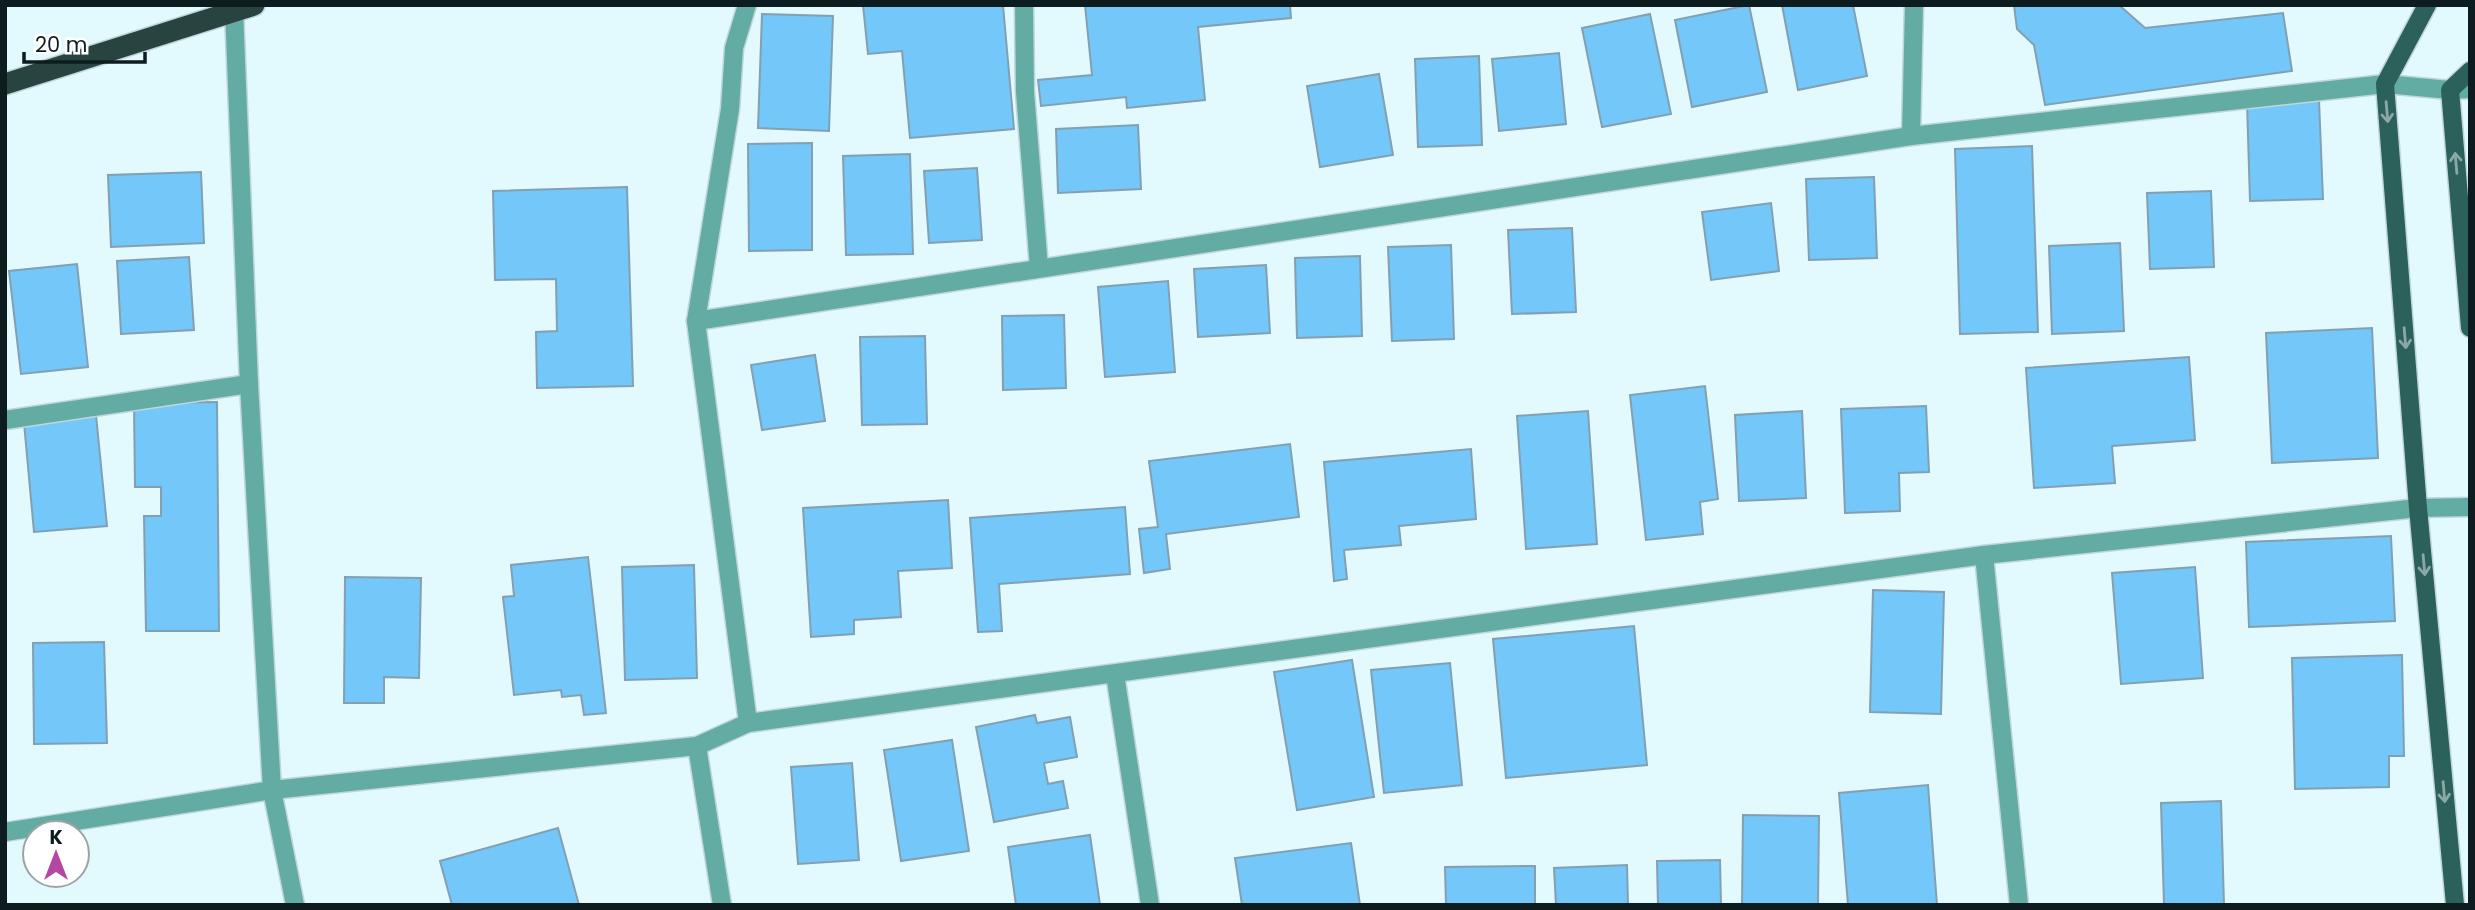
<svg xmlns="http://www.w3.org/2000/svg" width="2475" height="910" viewBox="0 0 2475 910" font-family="Poppins,sans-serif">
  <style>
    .building { fill: #73c8f9; stroke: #82a0b2; stroke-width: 2 }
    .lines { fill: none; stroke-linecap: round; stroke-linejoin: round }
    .minor-casing { stroke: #c0d6da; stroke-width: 21 }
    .major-casing { stroke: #c0d6da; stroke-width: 21 }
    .highway-casing { stroke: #c0d6da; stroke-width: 24 }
    .minor { stroke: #62aca4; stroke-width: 18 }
    .major { stroke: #2c605b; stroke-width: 18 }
    .highway { stroke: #284440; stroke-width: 21 }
    .oneway { stroke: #8ba8a5 }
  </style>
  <rect width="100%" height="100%" fill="#e2f9fe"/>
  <g class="building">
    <polygon points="863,5 1003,5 1014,129 910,138 902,51 868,54"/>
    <polygon points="1085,5 1290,5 1291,18 1198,27 1205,100 1127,108 1126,97 1041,106 1038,80 1092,75"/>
    <polygon points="1749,5 1767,92 1692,107 1675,20"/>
    <polygon points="1782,5 1853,5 1867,76 1798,90"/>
    <polygon points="2014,5 2119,5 2145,28 2283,13 2292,71 2045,105 2034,45 2017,29"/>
    <polygon points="762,14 833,16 829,131 758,128"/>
    <polygon points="1650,14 1671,114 1602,127 1582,28"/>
    <polygon points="1559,53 1566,124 1499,131 1492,59"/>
    <polygon points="1479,56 1482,145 1418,147 1415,59"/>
    <polygon points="1379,74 1393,155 1320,167 1307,86"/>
    <polygon points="2319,100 2323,199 2250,201 2247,102"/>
    <polygon points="1138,125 1141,189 1058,193 1056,129"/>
    <polygon points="812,143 812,250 749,251 748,144"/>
    <polygon points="2032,146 2038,332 1960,334 1955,149"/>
    <polygon points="910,154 913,254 846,255 843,156"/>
    <polygon points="977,168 982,240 929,243 924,171"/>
    <polygon points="201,172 204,243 111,247 108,175"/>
    <polygon points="1874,177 1877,258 1809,260 1806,179"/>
    <polygon points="627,187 633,386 537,388 536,332 557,331 556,279 495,280 493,191"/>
    <polygon points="2211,191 2214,267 2150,269 2147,193"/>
    <polygon points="1771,203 1779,271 1711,280 1702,212"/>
    <polygon points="1572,228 1576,312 1512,314 1508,230"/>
    <polygon points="2120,243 2124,331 2052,334 2049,246"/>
    <polygon points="1451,245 1454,339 1392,341 1388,247"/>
    <polygon points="1360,256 1362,336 1297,338 1295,258"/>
    <polygon points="189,257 194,330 121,334 117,261"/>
    <polygon points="77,264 88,367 21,374 9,271"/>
    <polygon points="1266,265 1270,333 1198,337 1194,269"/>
    <polygon points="1168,281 1175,372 1105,377 1098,287"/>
    <polygon points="1064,315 1066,388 1003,390 1002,316"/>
    <polygon points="2372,328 2378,458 2272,463 2266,333"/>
    <polygon points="925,336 927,424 862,425 860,337"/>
    <polygon points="815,355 825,421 762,430 751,365"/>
    <polygon points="2189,357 2195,440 2112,446 2115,483 2034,488 2026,368"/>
    <polygon points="1705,386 1718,499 1700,502 1703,534 1646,540 1630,395"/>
    <polygon points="217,402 219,631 146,631 144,516 161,516 161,487 135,487 134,403"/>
    <polygon points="1926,406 1929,472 1899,473 1900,511 1845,513 1841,409"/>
    <polygon points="1588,411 1597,544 1526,549 1517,416"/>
    <polygon points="1802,411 1806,498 1739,501 1735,415"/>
    <polygon points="96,415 107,526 34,532 24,423"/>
    <polygon points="1290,444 1299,517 1166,534 1170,569 1144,573 1139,529 1158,527 1149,461"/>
    <polygon points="1471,449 1476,519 1399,526 1401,545 1344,550 1347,579 1334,581 1324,462"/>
    <polygon points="948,500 952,568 898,571 901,617 854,620 854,634 811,637 803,508"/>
    <polygon points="1125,507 1130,574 999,584 1002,631 978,632 970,518"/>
    <polygon points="2391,536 2395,621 2249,627 2246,542"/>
    <polygon points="588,557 606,713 584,715 581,695 562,697 561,690 514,695 503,597 514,596 511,565"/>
    <polygon points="694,565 697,678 625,680 622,567"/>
    <polygon points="2195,567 2203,678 2121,684 2112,573"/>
    <polygon points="345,577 421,578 419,678 384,677 384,703 344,703"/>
    <polygon points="1873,590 1944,592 1941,714 1870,712"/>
    <polygon points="1634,626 1647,765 1506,778 1493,639"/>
    <polygon points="104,642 107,743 34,744 33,643"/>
    <polygon points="2402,655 2404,756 2389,756 2389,787 2295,789 2292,658"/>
    <polygon points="1352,660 1374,797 1297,810 1274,672"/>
    <polygon points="1450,663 1462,785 1384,793 1371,670"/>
    <polygon points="1035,715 1037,723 1070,717 1077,757 1044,763 1048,784 1063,781 1068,808 994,822 976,727"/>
    <polygon points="952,740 969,851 901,861 884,750"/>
    <polygon points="852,763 859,860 798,864 791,767"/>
    <polygon points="1928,785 1937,905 1848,905 1839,793"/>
    <polygon points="2221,801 2224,905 2164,905 2161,803"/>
    <polygon points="1743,815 1819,816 1818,905 1742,905"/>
    <polygon points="558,828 579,905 452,905 440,861"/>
    <polygon points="1090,835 1100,905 1016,905 1008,847"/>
    <polygon points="1351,843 1360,905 1242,905 1235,858"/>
    <polygon points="1720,860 1721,905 1658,905 1657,861"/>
    <polygon points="1627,865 1628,905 1556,905 1554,868"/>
    <polygon points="1535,866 1535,905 1446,905 1445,867"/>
  </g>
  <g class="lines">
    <g class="minor-casing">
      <g id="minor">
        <polyline points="747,5 734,48 730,109 696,321 748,723"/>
        <polyline points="1024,5 1025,92 1039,268"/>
        <polyline points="234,10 249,384 272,790 295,905"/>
        <polyline points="1911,136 1914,5"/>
        <polyline points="696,321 1911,136 2385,84 2450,90 2470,89"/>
        <polyline points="5,420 249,384"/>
        <polyline points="1984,555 2019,905"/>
        <polyline points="1115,674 1150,905"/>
        <polyline points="697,746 722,905"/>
        <polyline points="5,832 272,790 697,746 748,723 1984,555 2418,508 2470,507"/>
      </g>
    </g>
    <g class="major-casing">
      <g id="major">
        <polyline points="2427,5 2385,84 2418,508 2455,905"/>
        <polyline points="2470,71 2450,90 2470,328"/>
      </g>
    </g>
    <g class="highway-casing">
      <polyline id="highway" points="5,84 254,5"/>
    </g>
    <use href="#minor" class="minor"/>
    <use href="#major" class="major"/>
    <use href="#highway" class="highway"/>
  </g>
  <defs><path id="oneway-shaft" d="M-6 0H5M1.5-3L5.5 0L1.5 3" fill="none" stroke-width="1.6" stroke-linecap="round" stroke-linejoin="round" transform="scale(1.75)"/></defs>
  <g class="oneway">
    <use href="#oneway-shaft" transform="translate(2387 112) rotate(85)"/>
    <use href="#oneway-shaft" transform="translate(2456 163) rotate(-95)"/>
    <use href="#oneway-shaft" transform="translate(2405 338) rotate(85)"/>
    <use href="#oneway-shaft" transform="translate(2424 565) rotate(85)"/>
    <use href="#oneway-shaft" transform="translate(2444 792) rotate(85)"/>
  </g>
  <rect width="2475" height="910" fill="none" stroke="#0d1c1f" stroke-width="14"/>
  <g transform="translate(56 854)"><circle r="33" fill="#ffffff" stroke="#9ea4a5" stroke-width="2"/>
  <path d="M0-5L12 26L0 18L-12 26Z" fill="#b646a3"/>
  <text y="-10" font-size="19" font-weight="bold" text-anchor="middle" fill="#0d1c1f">K</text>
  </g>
  <path d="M24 52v10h121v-10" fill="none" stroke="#0d1c1f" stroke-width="3.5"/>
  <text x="35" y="52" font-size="21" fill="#0d1c1f" stroke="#ffffff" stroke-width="5" paint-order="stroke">20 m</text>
</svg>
